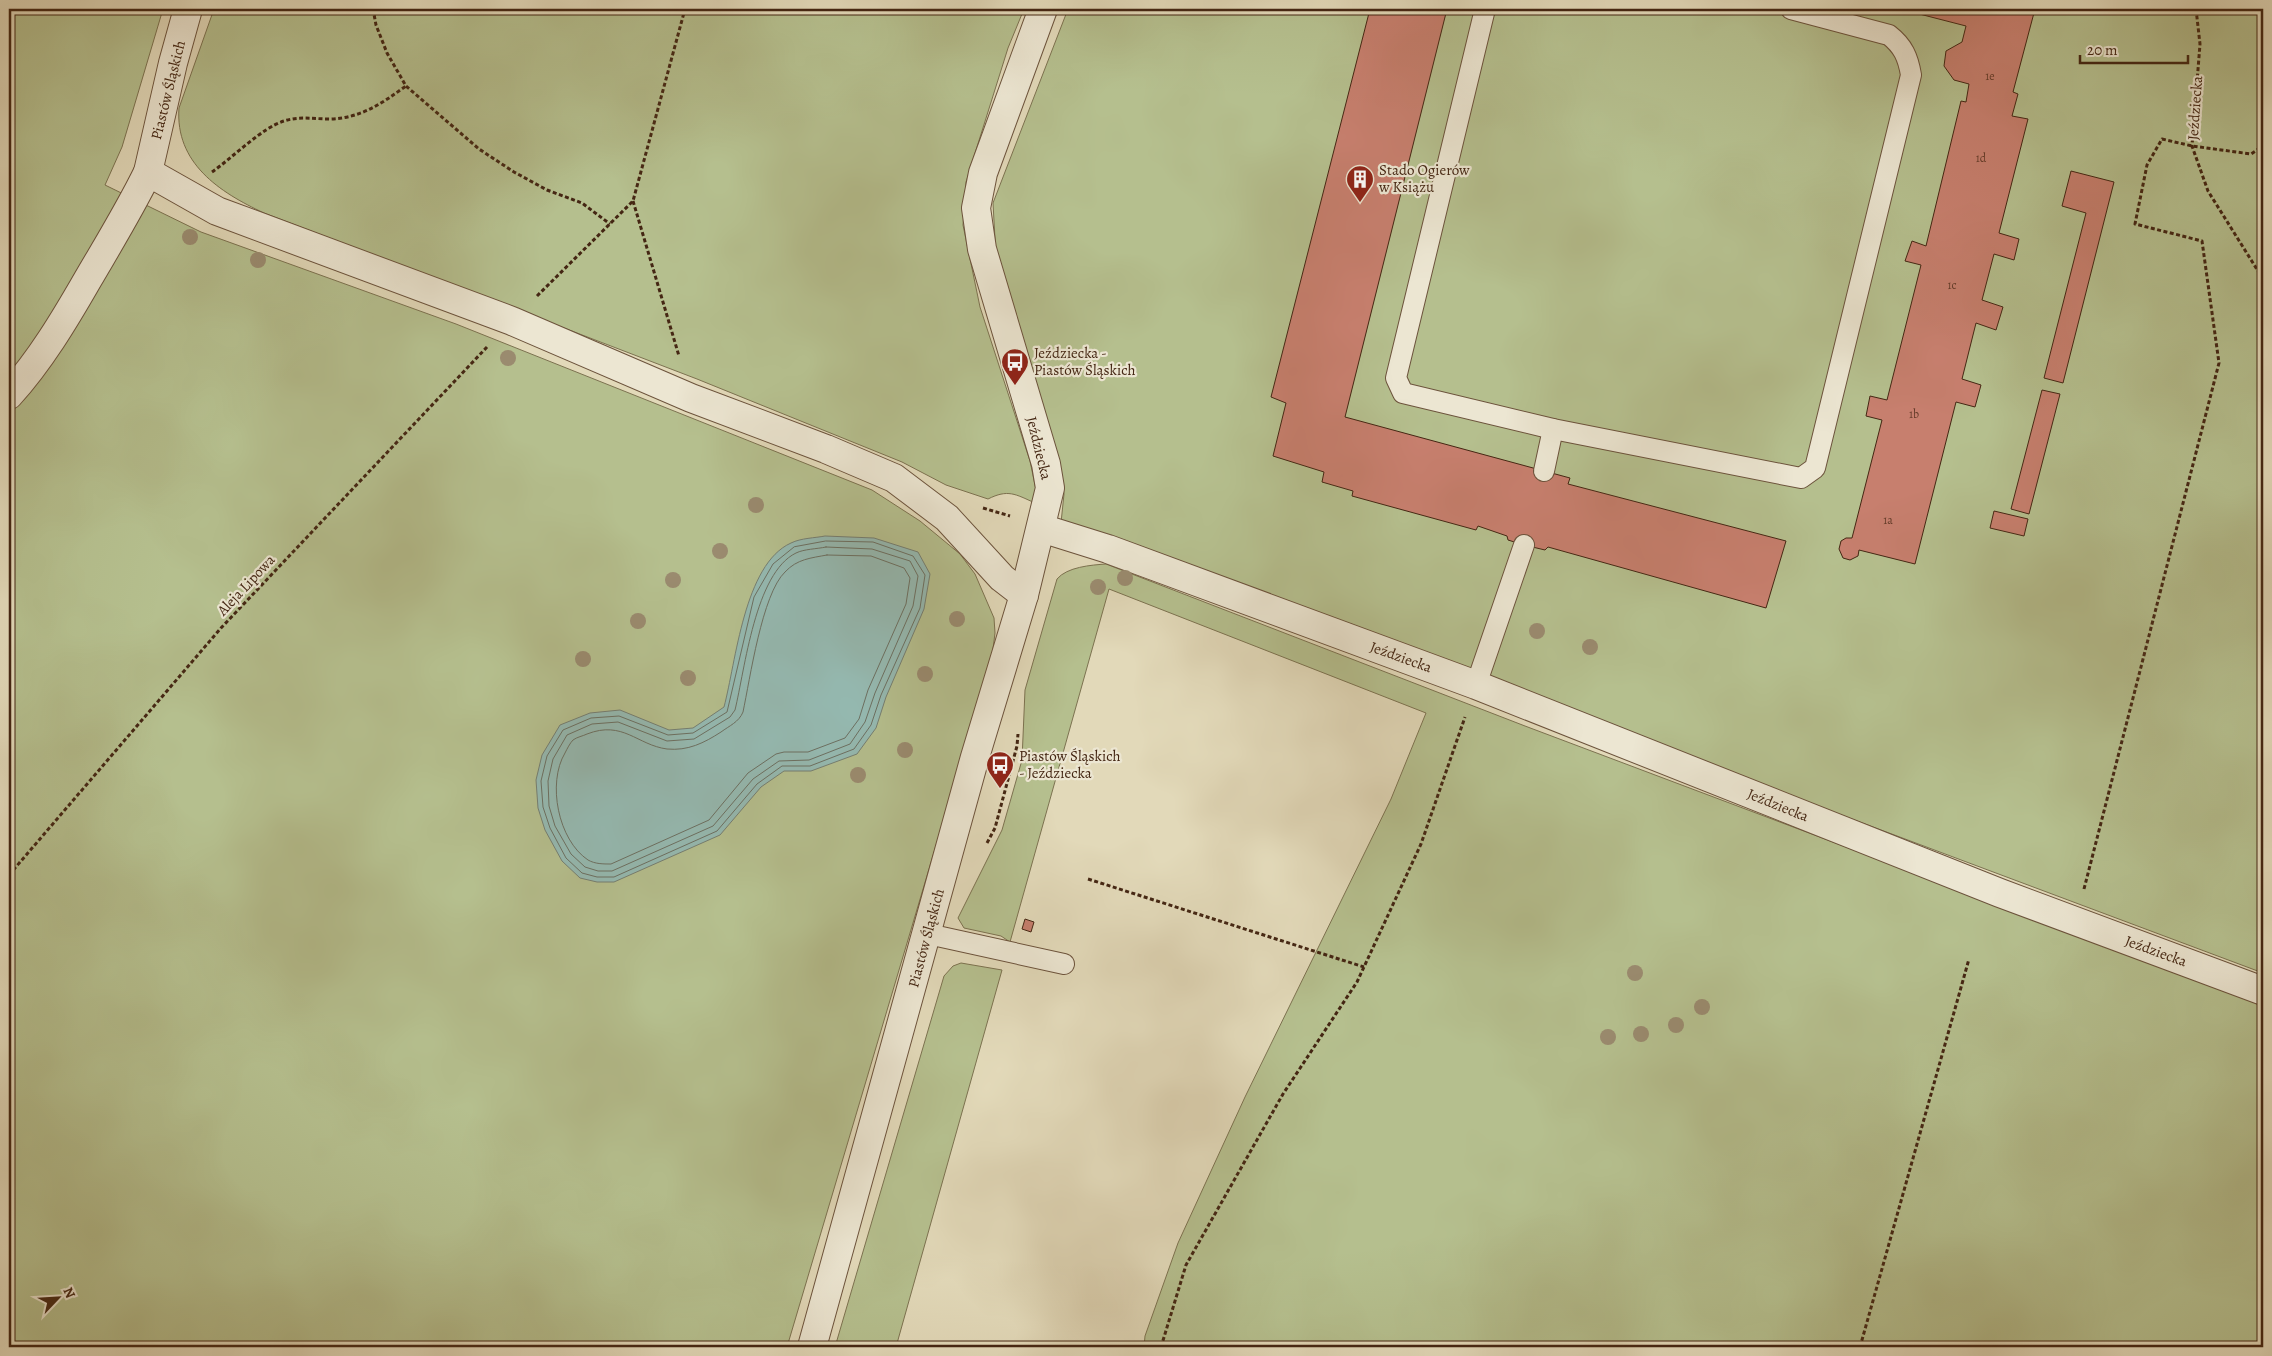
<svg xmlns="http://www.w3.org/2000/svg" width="2272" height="1356" viewBox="0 0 2272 1356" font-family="Alegreya,serif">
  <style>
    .green { fill: #b5bf8e; stroke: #7c7250 }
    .water { fill: #95bab2; stroke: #757f72 }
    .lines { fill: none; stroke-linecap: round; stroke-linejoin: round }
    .shore { stroke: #6c7062; stroke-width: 1 }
    .building { fill: #c77f6e; stroke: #442613 }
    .service-casing { stroke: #6c533c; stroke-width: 22 }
    .pedestrian-casing { stroke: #6c533c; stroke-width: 30 }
    .minor-casing { stroke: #6c533c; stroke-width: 30 }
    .path { stroke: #442613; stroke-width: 3; stroke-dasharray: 4 2.5; stroke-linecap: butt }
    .service { stroke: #ece6d2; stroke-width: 20 }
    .pedestrian { stroke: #ece6d2; stroke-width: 28 }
    .minor { stroke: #ece6d2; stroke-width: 28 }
    .tree { fill: #9a8b6f }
    .labels { text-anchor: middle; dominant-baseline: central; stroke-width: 4.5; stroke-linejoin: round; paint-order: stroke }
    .number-label { font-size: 12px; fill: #653c2a }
    .street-label { font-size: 15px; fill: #442613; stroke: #ece6d2 }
    .poi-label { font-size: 15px; fill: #442613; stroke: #ece6d2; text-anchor: start }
  </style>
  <rect width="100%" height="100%" fill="#e2d9b9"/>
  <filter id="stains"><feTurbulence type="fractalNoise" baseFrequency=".004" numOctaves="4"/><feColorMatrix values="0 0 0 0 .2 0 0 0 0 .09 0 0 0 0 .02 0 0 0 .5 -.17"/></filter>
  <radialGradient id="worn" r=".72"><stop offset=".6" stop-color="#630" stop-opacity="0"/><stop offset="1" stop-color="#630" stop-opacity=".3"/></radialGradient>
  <g class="green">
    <polygon points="9,9 163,9 122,147 105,185 201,232 456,324 872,490 920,521 960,554 975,574 994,618 995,633 992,657 787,1347 9,1347"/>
    <path d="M214,9H1024L1008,48L966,182L963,225L980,307L1030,461L1036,490L1035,503C1015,494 1008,489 988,499L946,485L902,462L697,379L264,213C219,192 175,163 179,108Z"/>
    <polygon points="1068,9 2263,9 2263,973 1061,523 1064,494 1059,461 996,257 993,203"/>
    <path d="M1106,564L1525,726L2263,1004V1347H1144L1145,1336L1178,1243L1245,1097L1391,799L1426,713L1109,589L1010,942L1001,936L964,928L958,918L1002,830L1022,760L1025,690L1057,579C1067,567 1091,565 1106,564Z"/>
    <polygon points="961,963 1002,970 896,1347 835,1347 944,976 953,966"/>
  </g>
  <path class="water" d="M825,536L874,538L918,552L930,574L924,609L886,697L876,728L857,754L811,771H784L761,787L720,835L614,882H597L580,878L562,861L545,830L538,808L536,780L542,755L560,725L590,713L620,710L669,730L693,728L724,707C736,662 744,564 791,543C801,538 815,538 825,536Z"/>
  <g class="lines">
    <g class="shore">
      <polygon points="826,541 873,542 913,556 925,575 920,608 881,695 871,725 854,749 810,766 782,766 757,784 717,831 614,877 597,877 582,873 566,858 550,828 543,807 541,781 547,756 563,730 591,718 619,716 668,735 693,733 727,712 754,597 773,564 794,547"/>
      <path d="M826,547L872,549L910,561L918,576L913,606L875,693L865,722L850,744L809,760L779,761L753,779L713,826L612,871H598L585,867L571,854L555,826L549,806L548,781L553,759L567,735L592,724L618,722L667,741L694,739L730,717L735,710C745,669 755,573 796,553C804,549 817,549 826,547Z"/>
      <path d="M827,555L871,556L904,568L910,578L906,604L868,690L859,719L845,738L808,752H784L776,754L748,773L709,820L611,864C603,864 595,864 588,860C558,840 547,783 565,753C567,749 570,743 573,740C577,737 583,736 587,734C623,720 637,745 667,749C688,751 704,743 721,732C729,726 739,722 743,712C750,679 762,594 785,572C797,559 811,558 827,555Z"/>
    </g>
  </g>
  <g class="building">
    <polygon points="1370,9 1447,9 1345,417 1570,478 1568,484 1786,541 1766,608 1548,547 1545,550 1524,545 1508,540 1507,536 1478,526 1476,530 1352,496 1353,491 1322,482 1324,472 1273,456 1286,403 1271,397"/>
    <polygon points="1900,9 2035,9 2013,92 2018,94 2012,116 2028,119 1999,233 2019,239 2014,260 1994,254 1982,300 2003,307 1996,330 1976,323 1962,379 1981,385 1975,407 1956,402 1915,564 1859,550 1858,556 1850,560 1843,558 1839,549 1841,541 1846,538 1852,538 1882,420 1866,416 1870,396 1887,400 1921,265 1905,261 1912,241 1926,246 1961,101 1966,102 1969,84 1954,80 1944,66 1946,51 1962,42 1966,26"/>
    <polygon points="2071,171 2114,182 2063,383 2044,378 2086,213 2062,206"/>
    <polygon points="2042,390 2060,394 2029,514 2011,509"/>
    <polygon points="1994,511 2028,519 2024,536 1990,528"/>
    <polygon points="1025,919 1034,922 1031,932 1022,929"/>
  </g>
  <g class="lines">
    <g class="service-casing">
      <g id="service">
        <path d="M1485,9L1396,378L1403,393L1553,429L1801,478L1815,468L1911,75C1908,57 1903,46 1889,35L1791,9"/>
        <polyline points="1544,471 1553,429"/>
        <polyline points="1476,685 1524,545"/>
        <polyline points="928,934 1064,964"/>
      </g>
    </g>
    <g class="pedestrian-casing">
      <path id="pedestrian" d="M9,395C40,361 65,319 88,279C109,243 130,209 148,172"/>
    </g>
    <g class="minor-casing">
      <g id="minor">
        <polyline points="188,9 173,63 148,172 217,211 512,321 691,398 826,449 894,478 947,518 1002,578 1024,595"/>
        <polyline points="1041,528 1108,549 1476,685 2000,893 2263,991"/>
        <polyline points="812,1347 975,757 1024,595 1050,488 1046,464 982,249 976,208 983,173 1043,9"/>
      </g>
    </g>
    <g class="path">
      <polyline points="373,9 376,25 387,53 406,86 479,149 514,172 547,190 582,203 610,224"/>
      <polyline points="2196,9 2200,44 2192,146 2208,191 2263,279"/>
      <path d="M212,172C232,158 263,127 284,121C299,116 314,119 330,119C361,118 381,104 406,86"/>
      <polyline points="633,201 679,356"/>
      <polyline points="537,296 633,201 685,9"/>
      <polyline points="983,508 1010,516"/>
      <polyline points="987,843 995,828 1017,746 1018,734"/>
      <polyline points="9,875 221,628 487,347"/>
      <polyline points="1088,879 1364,967"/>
      <polyline points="2084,889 2219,363 2202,241 2135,224 2147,165 2162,139 2192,146 2251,154 2263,146"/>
      <polyline points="1161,1347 1186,1265 1283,1094 1357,982 1421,844 1465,717"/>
      <polyline points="1860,1347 1969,959"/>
    </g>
    <use href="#service" class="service"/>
    <use href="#pedestrian" class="pedestrian"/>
    <use href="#minor" class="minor"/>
  </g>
  <g class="tree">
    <circle cx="190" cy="237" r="8"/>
    <circle cx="258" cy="260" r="8"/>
    <circle cx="508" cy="358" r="8"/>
    <circle cx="756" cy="505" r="8"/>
    <circle cx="720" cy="551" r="8"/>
    <circle cx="1125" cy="578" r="8"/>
    <circle cx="673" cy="580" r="8"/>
    <circle cx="1098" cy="587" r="8"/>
    <circle cx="957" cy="619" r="8"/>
    <circle cx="638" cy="621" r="8"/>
    <circle cx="1537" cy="631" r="8"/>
    <circle cx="1590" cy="647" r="8"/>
    <circle cx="583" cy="659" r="8"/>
    <circle cx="925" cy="674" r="8"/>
    <circle cx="688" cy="678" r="8"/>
    <circle cx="905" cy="750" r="8"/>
    <circle cx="858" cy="775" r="8"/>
    <circle cx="1635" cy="973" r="8"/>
    <circle cx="1702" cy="1007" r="8"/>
    <circle cx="1676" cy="1025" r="8"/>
    <circle cx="1641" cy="1034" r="8"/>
    <circle cx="1608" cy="1037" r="8"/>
  </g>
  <defs>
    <g id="building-pin" transform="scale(1.4375)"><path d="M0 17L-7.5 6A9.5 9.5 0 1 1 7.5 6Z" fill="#8f2418" stroke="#ece6d2"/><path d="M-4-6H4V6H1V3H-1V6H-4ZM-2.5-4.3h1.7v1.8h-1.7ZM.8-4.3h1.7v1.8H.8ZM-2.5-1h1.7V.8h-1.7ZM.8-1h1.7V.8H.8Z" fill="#fff"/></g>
    <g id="bus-pin" transform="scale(1.4375)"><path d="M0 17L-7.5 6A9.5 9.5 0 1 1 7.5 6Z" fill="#8f2418" stroke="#ece6d2"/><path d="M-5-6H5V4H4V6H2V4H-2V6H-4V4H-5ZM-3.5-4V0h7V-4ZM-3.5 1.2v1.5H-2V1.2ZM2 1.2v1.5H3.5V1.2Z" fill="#fff"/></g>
  </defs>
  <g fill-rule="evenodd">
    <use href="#building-pin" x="1360" y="179"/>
    <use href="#bus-pin" x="1015" y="362"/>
    <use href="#bus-pin" x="1000" y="765"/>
  </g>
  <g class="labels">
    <g class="number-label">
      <text x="1990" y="76">1e</text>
      <text x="1981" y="158">1d</text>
      <text x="1952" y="285">1c</text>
      <text x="1914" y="414">1b</text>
      <text x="1888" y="520">1a</text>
    </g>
    <g class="street-label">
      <text transform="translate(168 90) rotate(-76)">Piastów Śląskich</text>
      <text transform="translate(2195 108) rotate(-86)">Jeździecka</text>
      <text transform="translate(1039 448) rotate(76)">Jeździecka</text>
      <text transform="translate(246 585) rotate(-47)">Aleja Lipowa</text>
      <text transform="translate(1401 657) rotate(20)">Jeździecka</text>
      <text transform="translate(1778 805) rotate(22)">Jeździecka</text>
      <text transform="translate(926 938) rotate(-75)">Piastów Śląskich</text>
      <text transform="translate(2156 951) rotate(20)">Jeździecka</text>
    </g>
    <g class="poi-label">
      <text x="1379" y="170">Stado Ogierów<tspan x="1379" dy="17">w Książu</tspan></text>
      <text x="1034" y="353">Jeździecka -<tspan x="1034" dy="17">Piastów Śląskich</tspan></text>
      <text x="1019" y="756">Piastów Śląskich<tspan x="1019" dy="17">- Jeździecka</tspan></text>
    </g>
  </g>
  <rect width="2272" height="1356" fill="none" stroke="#e2d9b9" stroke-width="30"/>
  <rect x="10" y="10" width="2252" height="1336" fill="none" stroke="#442613" stroke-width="2.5"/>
  <rect x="15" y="15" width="2242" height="1326" fill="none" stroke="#442613"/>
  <g transform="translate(58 1298) rotate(65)" stroke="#ece6d2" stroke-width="4" paint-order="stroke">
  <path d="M0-4L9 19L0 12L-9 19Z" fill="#442613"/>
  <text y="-8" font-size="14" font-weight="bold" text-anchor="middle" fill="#442613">N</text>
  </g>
  <path d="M2080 55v8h108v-8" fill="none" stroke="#442613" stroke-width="2.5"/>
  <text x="2087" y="55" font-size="15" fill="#442613" stroke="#ece6d2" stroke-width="4" paint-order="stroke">20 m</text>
  <rect width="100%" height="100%" filter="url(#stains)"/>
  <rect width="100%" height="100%" fill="url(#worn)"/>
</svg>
